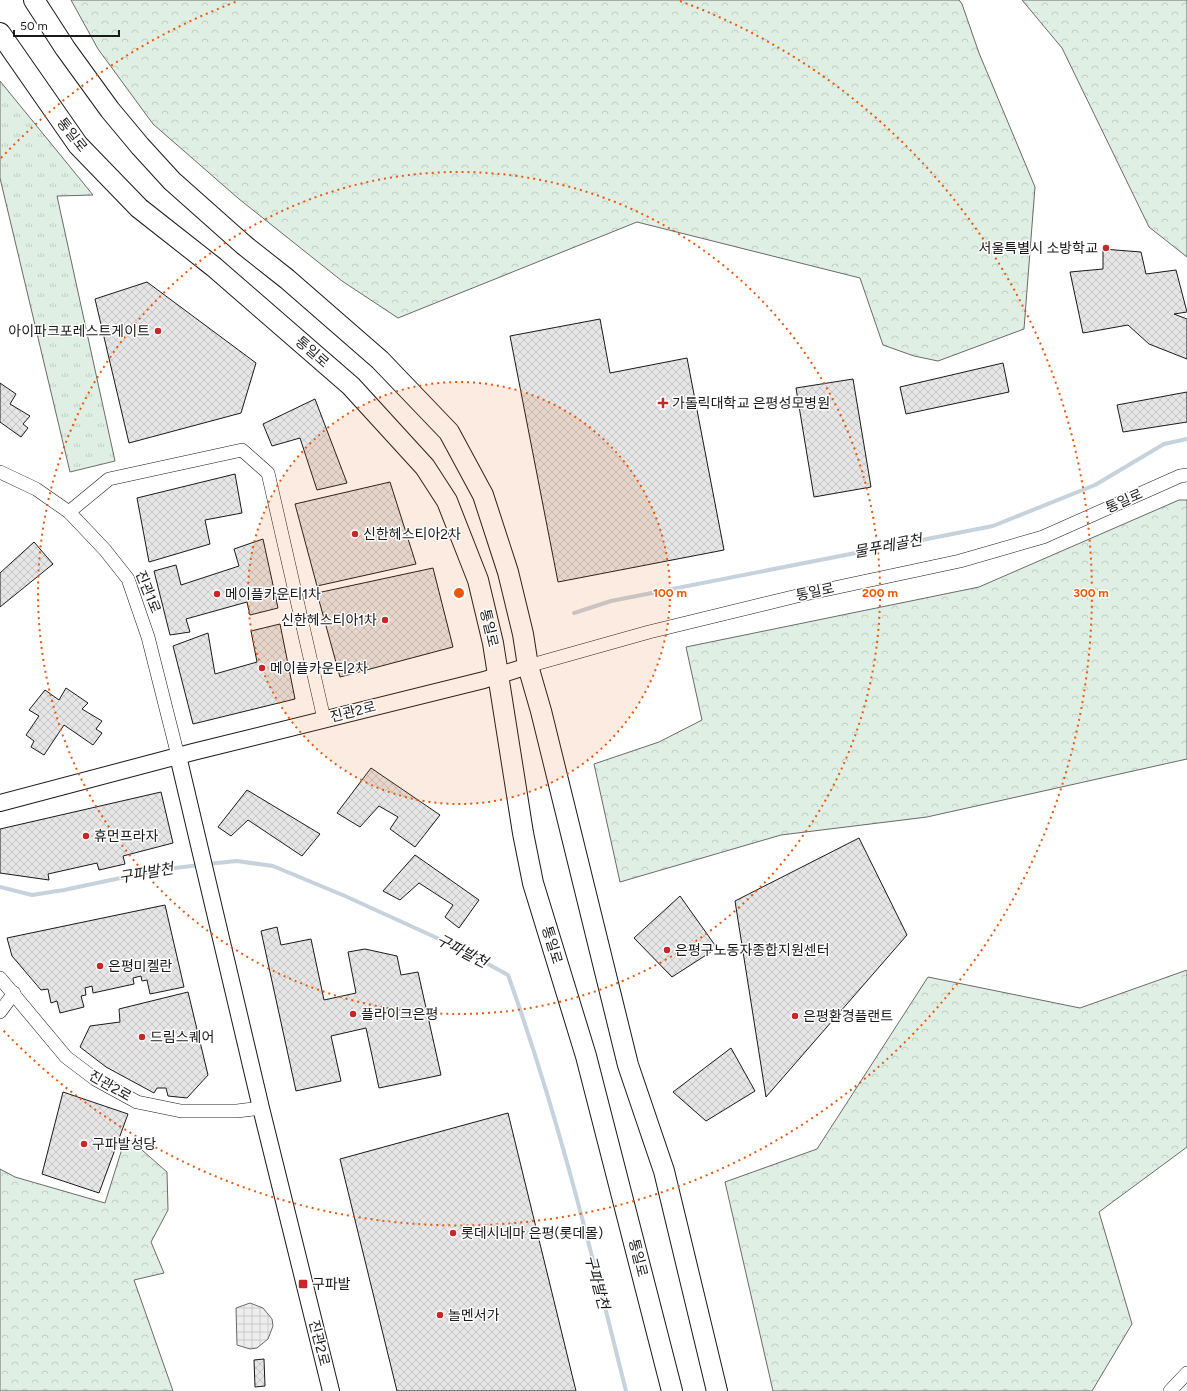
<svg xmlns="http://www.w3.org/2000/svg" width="1187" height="1391" viewBox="0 0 1187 1391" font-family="Figtree,'Noto Sans KR',sans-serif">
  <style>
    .forest { fill: url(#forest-crowns); stroke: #6a6a6a }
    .park { fill: url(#park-tufts); stroke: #6a6a6a }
    .plaza { fill: url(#plaza-grid); stroke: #6a6a6a }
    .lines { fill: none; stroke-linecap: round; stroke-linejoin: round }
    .stream { stroke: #c6d2dc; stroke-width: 4 }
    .building { fill: url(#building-cross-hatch); stroke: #1a1a1a }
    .minor-casing { stroke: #1a1a1a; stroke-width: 14 }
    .tertiary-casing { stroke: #1a1a1a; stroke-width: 18 }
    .primary-casing { stroke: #1a1a1a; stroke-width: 22 }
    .minor { stroke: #fff; stroke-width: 13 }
    .tertiary { stroke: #fff; stroke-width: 16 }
    .primary { stroke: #fff; stroke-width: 20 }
    .ring { fill: none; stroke: #e8590c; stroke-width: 2; stroke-dasharray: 2 4 }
    .poi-dot { fill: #c62828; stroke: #fff; stroke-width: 1.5 }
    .labels { text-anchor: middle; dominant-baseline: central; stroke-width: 3; stroke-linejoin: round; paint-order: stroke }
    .street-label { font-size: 14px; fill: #1a1a1a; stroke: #fff }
    .poi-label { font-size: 14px; fill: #1a1a1a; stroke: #fff; text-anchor: start }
    .water-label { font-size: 15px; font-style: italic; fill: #1a1a1a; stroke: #fff }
    .centre { fill: #e8590c; stroke: #fff; stroke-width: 2 }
    .ring-label { font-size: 12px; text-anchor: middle; font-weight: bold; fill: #e8590c; stroke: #fff; stroke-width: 3; stroke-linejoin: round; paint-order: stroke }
  </style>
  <defs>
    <pattern id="forest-crowns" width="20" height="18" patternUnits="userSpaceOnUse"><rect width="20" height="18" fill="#e0efe3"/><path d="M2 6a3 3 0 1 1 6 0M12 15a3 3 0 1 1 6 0" fill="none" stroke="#c0ccc2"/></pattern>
    <pattern id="park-tufts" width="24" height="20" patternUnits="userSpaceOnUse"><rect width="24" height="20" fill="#e0efe3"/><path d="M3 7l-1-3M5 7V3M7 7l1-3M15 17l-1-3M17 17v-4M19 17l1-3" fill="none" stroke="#c0ccc2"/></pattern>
    <pattern id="plaza-grid" width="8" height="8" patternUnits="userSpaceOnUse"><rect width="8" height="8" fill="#ededed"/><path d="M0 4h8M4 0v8" fill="none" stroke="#cbcbcb"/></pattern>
    <pattern id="building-cross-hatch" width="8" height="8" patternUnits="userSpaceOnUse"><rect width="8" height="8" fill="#e6e6e6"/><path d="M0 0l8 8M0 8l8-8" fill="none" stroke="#c5c5c5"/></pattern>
  </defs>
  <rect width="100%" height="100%" fill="#fff"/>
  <g class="forest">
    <polygon points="71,0 959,0 962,4 979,53 1035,187 1024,329 938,361 914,356 883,345 860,278 637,222 398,318 342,281 239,199 153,124 98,49"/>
    <polygon points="1022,0 1187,0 1187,257 1149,227 1062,48"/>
    <polygon points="1179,500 1187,500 1187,759 927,817 781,835 620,882 594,764 659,742 702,720 686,647 979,587"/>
    <polygon points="1187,970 1187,1147 1099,1212 1132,1324 1092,1391 773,1391 725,1182 817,1149 928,977 1080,1008"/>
    <polygon points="126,1136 167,1172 168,1210 151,1242 164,1273 134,1280 173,1391 0,1391 0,1169 15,1177 105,1203"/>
  </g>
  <polygon class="park" points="0,81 93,195 57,196 115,461 70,472 0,178"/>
  <polygon class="plaza" points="250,1303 263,1308 272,1319 273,1326 268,1339 257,1348 250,1349 237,1345 236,1308"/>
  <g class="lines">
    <g class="stream">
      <polyline points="574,613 611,601 993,526 1095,485 1164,444 1187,439"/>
      <path d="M207,864L237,861L273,866L345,896L459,948L508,975C557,1111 591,1251 626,1391"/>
      <polyline points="0,887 32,895 64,890 158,870 200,865"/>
    </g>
  </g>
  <g class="building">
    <polygon points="1103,249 1141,252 1146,274 1176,270 1187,312 1174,314 1187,319 1187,359 1149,344 1128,325 1083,333 1070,272 1103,269"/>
    <polygon points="147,282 256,363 241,413 129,443 95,299"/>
    <polygon points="600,319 610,373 687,358 724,550 558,582 510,336"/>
    <polygon points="1003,363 1009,392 906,414 900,387"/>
    <polygon points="853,379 871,487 814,497 796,388"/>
    <polygon points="0,383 16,394 10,404 30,416 23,424 28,428 21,437 0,422"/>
    <polygon points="1187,392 1187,422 1123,432 1117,405"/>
    <polygon points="315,399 347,483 317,490 300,438 272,446 263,424"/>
    <polygon points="235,474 242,513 205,520 210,544 149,562 137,498"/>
    <polygon points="390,482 416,564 317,586 295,504"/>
    <polygon points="263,539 278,608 250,615 247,602 186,619 190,632 170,635 154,571 176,565 181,585 239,566 234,549"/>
    <polygon points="34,542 53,564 0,607 0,573"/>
    <polygon points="433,568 453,647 340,677 317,593"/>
    <polygon points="280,624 295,699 193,724 173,646 208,633 215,674 257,662 251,631"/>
    <polygon points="66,688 88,703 82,709 102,721 96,729 102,733 93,745 64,725 44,755 31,747 34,741 26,735 39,716 29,710 45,690 59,700"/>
    <polygon points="371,768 440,815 415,847 390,829 398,817 379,806 360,827 337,813"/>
    <polygon points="247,790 320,834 302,856 248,820 231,836 218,827"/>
    <polygon points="161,792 173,843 123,856 125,864 99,870 97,863 48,874 49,880 0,873 0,829"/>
    <polygon points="859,838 907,935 766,1097 735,901"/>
    <polygon points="415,855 479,900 459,928 445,917 453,905 419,883 400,900 383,891"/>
    <polygon points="680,896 717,948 672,977 634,938"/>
    <polygon points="165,905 184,987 150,994 147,980 142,981 141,976 133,978 134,984 93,993 92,986 85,988 86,995 81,996 84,1007 60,1013 57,1001 51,1003 48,989 41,990 12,956 7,938"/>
    <polygon points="277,927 281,945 311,939 324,1000 356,993 348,952 365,949 397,956 401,975 418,972 441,1075 379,1088 366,1028 331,1036 341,1081 296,1091 261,931"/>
    <polygon points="188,992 208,1075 187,1098 168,1096 166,1088 157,1088 154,1093 106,1067 80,1047 90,1026 120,1022 119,1009"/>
    <polygon points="731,1048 755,1091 706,1121 673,1092"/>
    <polygon points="63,1092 128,1114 99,1193 42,1174"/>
    <polygon points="508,1113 576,1391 397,1391 340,1159"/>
    <polygon points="264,1359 265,1386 255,1387 254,1360"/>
  </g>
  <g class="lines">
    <g class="minor-casing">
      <g id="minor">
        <polyline points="0,472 36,489 69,512 105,550 128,579 148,637 178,756"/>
        <polyline points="69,512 109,479 242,450 268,473 324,719"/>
        <polyline points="528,666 649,632 801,595 960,561 1043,537 1180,476 1187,475"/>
        <polyline points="0,978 66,1057 95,1079 137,1102 181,1111 237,1111 261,1108"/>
        <polyline points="0,1012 14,993"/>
        <polyline points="1170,1391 1187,1373"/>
      </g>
    </g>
    <g class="tertiary-casing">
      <g id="tertiary">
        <polyline points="178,756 261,1108 331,1391"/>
        <polyline points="0,803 193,752 484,680 528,666"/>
      </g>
    </g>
    <g class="primary-casing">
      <g id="primary">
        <polyline points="34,0 65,48 110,110 140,146 172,181 244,245 287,279 380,360 449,432 483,495 508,572 523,634 528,666 541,711 628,1065 664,1171 717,1391"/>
        <polyline points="0,33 78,145 139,208 214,267 351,386 425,467 447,501 478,580 493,643 523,833 533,883 586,1056 672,1391"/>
      </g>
    </g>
    <use href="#minor" class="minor"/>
    <use href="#tertiary" class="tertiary"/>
    <use href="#primary" class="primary"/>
  </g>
  <circle cx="459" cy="593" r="211" fill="#e8590c" fill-opacity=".12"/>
  <g class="ring">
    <circle cx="459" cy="593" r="211"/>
    <circle cx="459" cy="593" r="421"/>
    <path d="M1 158A632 632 0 0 1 238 1M680 1A632 632 0 1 1 1 1028"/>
  </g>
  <g class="poi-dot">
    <circle cx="1106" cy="248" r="4"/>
    <circle cx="158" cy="331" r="4"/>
    <path d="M661 397h4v4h4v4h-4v4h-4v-4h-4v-4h4z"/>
    <circle cx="355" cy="534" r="4"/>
    <circle cx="217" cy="594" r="4"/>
    <circle cx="385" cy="620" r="4"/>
    <circle cx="262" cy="668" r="4"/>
    <circle cx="86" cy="836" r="4"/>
    <circle cx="667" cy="950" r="4"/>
    <circle cx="100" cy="966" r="4"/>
    <circle cx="353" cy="1014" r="4"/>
    <circle cx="795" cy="1016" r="4"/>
    <circle cx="142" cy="1037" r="4"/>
    <circle cx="84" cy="1144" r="4"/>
    <circle cx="453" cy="1233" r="4"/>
    <rect x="298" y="1279" width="10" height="10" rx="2"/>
    <circle cx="440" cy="1315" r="4"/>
  </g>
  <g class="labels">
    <g class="street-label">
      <text transform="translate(72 135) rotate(52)">통일로</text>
      <text transform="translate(312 352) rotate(41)">통일로</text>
      <text transform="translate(1124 501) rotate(-24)">통일로</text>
      <text transform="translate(148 592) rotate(68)">진관1로</text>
      <text transform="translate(815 592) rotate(-12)">통일로</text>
      <text transform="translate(489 628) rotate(77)">통일로</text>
      <text transform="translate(353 712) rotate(-14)">진관2로</text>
      <text transform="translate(552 945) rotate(73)">통일로</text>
      <text transform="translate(110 1086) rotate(30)">진관2로</text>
      <text transform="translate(638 1258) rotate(76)">통일로</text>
      <text transform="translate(319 1343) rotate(76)">진관2로</text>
    </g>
    <g class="poi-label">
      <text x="1098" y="248" text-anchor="end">서울특별시 소방학교</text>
      <text x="150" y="331" text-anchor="end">아이파크포레스트게이트</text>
      <text x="672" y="403">가톨릭대학교 은평성모병원</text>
      <text x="363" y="534">신한헤스티아2차</text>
      <text x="225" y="594">메이플카운티1차</text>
      <text x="377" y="620" text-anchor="end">신한헤스티아1차</text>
      <text x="270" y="668">메이플카운티2차</text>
      <text x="94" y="836">휴먼프라자</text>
      <text x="675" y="950">은평구노동자종합지원센터</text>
      <text x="108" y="966">은평미켈란</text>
      <text x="361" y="1014">플라이크은평</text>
      <text x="803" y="1016">은평환경플랜트</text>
      <text x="150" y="1037">드림스퀘어</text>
      <text x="92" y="1144">구파발성당</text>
      <text x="461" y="1233">롯데시네마 은평(롯데몰)</text>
      <text x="312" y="1284">구파발</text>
      <text x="448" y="1315">놀멘서가</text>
    </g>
    <g class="water-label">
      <text transform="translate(888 546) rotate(-11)">물푸레골천</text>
      <text transform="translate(146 873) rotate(-10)">구파발천</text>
      <text transform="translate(462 951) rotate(27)">구파발천</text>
      <text transform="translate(597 1282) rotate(75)">구파발천</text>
    </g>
  </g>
  <circle cx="459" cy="593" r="6" class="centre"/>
  <g class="ring-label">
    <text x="670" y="597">100 m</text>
    <text x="880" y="597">200 m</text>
    <text x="1091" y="597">300 m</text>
  </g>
  <path d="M14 30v6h105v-6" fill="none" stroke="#1a1a1a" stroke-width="2"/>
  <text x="20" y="30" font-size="12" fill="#1a1a1a" stroke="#ffffff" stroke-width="3" paint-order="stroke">50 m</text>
</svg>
